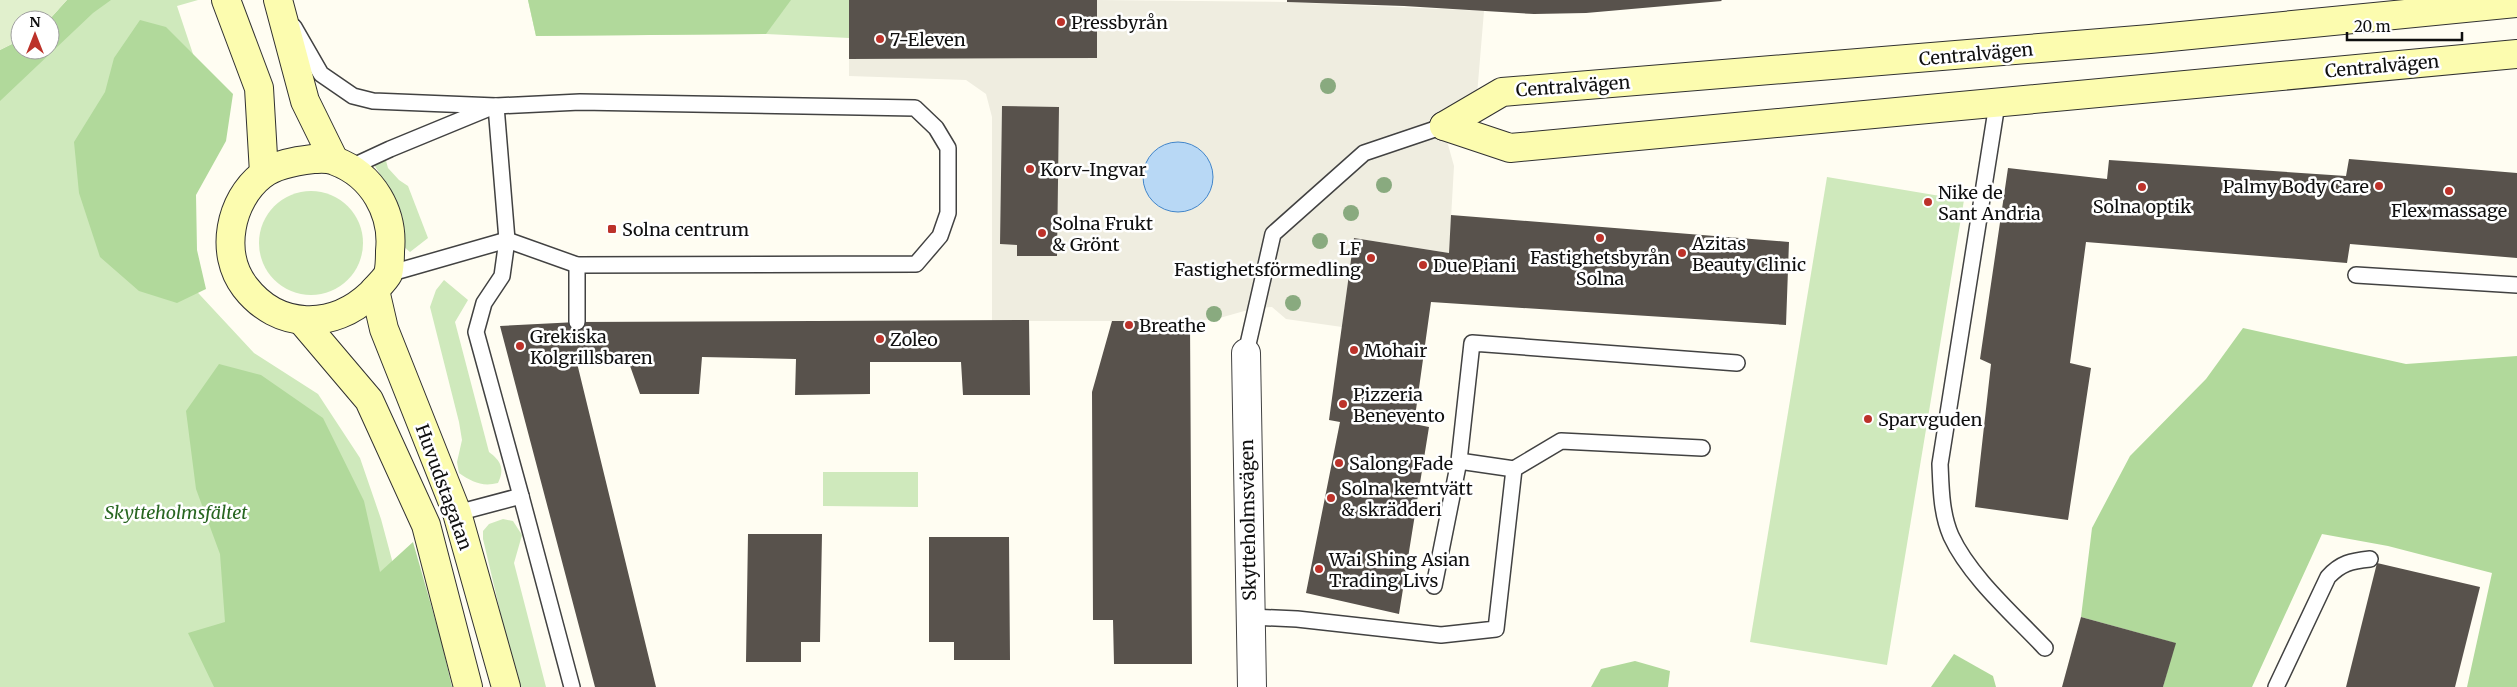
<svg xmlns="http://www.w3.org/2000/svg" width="2517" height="687" viewBox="0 0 2517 687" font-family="Merriweather,serif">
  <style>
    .green { fill: #cfe9bc }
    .forest { fill: #b1d99b }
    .pitch { fill: #e1f0cd }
    .plaza { fill: #efede0; fill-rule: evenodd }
    .water { fill: #b8d8f5; stroke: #4185ca }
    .building { fill: #58524c }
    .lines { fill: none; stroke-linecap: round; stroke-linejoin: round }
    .lane-casing { stroke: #424242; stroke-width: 18 }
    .street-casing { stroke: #424242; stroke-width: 30 }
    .secondary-casing { stroke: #313131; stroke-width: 30 }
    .lane { stroke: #fff; stroke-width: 15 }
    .street { stroke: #fff; stroke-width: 28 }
    .secondary { stroke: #fcfcaf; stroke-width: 28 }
    .tree { fill: #89aa7f }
    .poi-dot { fill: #bc322a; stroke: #fff; stroke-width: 2 }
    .labels { text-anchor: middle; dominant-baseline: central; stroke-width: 5; stroke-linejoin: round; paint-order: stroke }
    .poi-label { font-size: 18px; fill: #0f0f0f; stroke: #fff; text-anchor: start }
    .street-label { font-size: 18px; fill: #0f0f0f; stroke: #fff }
    .park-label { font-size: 18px; font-style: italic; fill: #286621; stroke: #fff }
  </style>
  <rect width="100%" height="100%" fill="#fffdf2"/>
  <g class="green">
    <polygon points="67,0 198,0 177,6 212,111 173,192 187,281 254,353 318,394 360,458 381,519 426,687 0,687 0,50 20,40 20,50 50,50 49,20"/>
    <polygon points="528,0 849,0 849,38 766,34 536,36"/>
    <path d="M385,157L388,168L399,180L408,186L428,238L410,252L403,246C410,212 390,191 373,163Z"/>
    <polygon points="1827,177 1964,200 1887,665 1750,642"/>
    <circle cx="311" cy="243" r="52"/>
    <path d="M444,280L468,300L455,322L489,452C501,461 505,469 498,483C482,487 472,482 459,473L457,462L462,440L459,422L430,307L436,290Z"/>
    <polygon points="823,472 918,472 918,507 823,506"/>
    <polygon points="503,519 513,521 522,535 514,563 546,687 518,687 483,539 483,531 489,524"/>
  </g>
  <g class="forest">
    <polygon points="67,0 111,0 93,13 0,101 0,50 20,40 20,50 50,50 49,20"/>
    <polygon points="528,0 791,0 766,34 536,36"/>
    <polygon points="140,20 166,27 233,94 226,141 196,195 197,250 206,289 177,303 139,291 100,257 79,193 74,142 105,92 114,58"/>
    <polygon points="2243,328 2406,364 2517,356 2517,687 2467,687 2492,573 2388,546 2322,534 2252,687 2163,687 2175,643 2081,617 2092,528 2130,456 2206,379"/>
    <polygon points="219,364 261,375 323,418 364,501 380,572 413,542 441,640 452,687 214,687 188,633 225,622 220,554 196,489 186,411"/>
    <polygon points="1954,654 1993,676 1996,687 1931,687"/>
    <polygon points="1635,661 1670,671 1668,687 1591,687 1601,669"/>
  </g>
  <polygon class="pitch" points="0,0 67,0 49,20 20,20 20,40 0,50"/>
  <path class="plaza" d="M1097,0L1287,2L1484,11L1477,95L1440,116L1454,166L1449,253L1354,238L1342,327L1286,319L1272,307L1255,308L1216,319L1190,321H992V117L986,94L966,80L849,76V59L1097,58ZM1002,107H1059L1056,256H1017V245L1000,244Z"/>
  <circle class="water" cx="1178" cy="177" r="35"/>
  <g class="building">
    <polygon points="849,0 1097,0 1097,58 849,59"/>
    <polygon points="1287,0 1721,0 1722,1 1586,13 1534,14 1404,6 1287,2"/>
    <polygon points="1002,106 1059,107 1057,256 1017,256 1017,245 1000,244"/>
    <polygon points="2349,159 2517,173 2517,258 2350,244 2347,263 2086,242 2070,363 2091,368 2068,520 1975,507 1991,364 1980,359 2008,168 2107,179 2109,160 2346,176"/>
    <polygon points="1451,215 1789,242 1786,325 1431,302 1414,424 1429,427 1399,614 1306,593 1340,422 1329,420 1354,238 1449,253"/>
    <polygon points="1029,320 1030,395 963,395 961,362 870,362 870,394 795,395 796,359 702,357 699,394 640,394 629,363 577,363 656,687 595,687 500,326 577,322"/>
    <polygon points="1112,321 1190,321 1192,664 1114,664 1113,620 1093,620 1092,392"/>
    <polygon points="748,534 822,534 820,642 801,642 801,662 746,662"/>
    <polygon points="929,537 1009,537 1010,660 954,660 954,642 929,642"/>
    <polygon points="2377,563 2480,587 2455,687 2346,687"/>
    <polygon points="2081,617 2176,643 2163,687 2062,687"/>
  </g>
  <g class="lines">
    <g class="lane-casing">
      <g id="lane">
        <polyline points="294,27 321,74 353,96 373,101 496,106 580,102 915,108 936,128 948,148 948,213 940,236 916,264 577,265 507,240 388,274"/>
        <path d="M1997,104L1940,464C1941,487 1941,513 1951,536C1970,577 2014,615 2045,648"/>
        <polyline points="349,168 390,149 492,107"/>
        <polyline points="577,265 577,322"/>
        <polyline points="2356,275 2517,285"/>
        <polyline points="1246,353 1273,234 1364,153 1444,126"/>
        <polyline points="1459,461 1514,469"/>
        <polyline points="521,496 572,687"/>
        <polyline points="457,513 521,496 476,332 484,303 502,276 507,240 496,106"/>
        <polyline points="1434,586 1459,461 1472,343 1737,363"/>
        <polyline points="1250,617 1297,619 1441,635 1496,629 1514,469 1561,441 1702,448"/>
        <path d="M2276,687L2328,577C2341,563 2351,561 2370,559"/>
      </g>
    </g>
    <g class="street-casing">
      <polyline id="street" points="1246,353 1252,687"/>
    </g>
    <g class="secondary-casing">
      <g id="secondary">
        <polyline points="226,0 259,88 264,173"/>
        <polyline points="278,0 305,101 334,160"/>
        <polyline points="1444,126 1502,92 2150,39 2517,3"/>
        <polyline points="1444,126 1510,148 2517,54"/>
        <path d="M313,159C320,159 329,158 335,161C373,175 394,213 390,251C390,257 390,267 388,274C385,280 376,288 371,294C333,330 278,330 245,287C219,253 230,200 262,175C275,164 297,161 313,159Z"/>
        <polyline points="375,290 384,329 457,513 506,687"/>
        <polyline points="302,321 369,400 426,525 468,687"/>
      </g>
    </g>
    <use href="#lane" class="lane"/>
    <use href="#street" class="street"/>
    <use href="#secondary" class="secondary"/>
  </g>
  <g class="tree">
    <circle cx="1328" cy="86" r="8"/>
    <circle cx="1384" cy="185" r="8"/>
    <circle cx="1351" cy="213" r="8"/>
    <circle cx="1320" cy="241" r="8"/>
    <circle cx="1293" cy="303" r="8"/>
    <circle cx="1214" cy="314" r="8"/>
  </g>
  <g class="poi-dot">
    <circle cx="1061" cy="22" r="5"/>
    <circle cx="880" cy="39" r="5"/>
    <circle cx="1030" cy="169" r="5"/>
    <circle cx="2379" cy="186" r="5"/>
    <circle cx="2142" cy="187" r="5"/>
    <circle cx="2449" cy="191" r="5"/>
    <circle cx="1928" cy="202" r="5"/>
    <rect x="607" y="224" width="10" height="10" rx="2.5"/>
    <circle cx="1042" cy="233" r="5"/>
    <circle cx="1600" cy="238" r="5"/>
    <circle cx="1682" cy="253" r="5"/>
    <circle cx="1371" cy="258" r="5"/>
    <circle cx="1423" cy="265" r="5"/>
    <circle cx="1129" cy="325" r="5"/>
    <circle cx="880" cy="339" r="5"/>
    <circle cx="520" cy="346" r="5"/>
    <circle cx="1354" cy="350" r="5"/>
    <circle cx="1343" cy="404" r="5"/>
    <circle cx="1868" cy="419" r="5"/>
    <circle cx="1339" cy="463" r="5"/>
    <circle cx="1331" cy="498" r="5"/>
    <circle cx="1319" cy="569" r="5"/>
  </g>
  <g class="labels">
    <g class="poi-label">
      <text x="1071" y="22">Pressbyrån</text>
      <text x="890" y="39">7-Eleven</text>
      <text x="1040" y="169">Korv-Ingvar</text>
      <text x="2369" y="186" text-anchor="end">Palmy Body Care</text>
      <text x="1938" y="192">Nike de<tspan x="1938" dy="21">Sant Andria</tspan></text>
      <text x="2142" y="206" text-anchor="middle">Solna optik</text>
      <text x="2449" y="210" text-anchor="middle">Flex massage</text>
      <text x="1052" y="223">Solna Frukt<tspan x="1052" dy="21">&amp; Grönt</tspan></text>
      <text x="622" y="229">Solna centrum</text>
      <text x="1692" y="243">Azitas<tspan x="1692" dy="21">Beauty Clinic</tspan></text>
      <text x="1361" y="248" text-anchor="end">LF<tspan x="1361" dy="21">Fastighetsförmedling</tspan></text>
      <text x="1600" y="257" text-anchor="middle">Fastighetsbyrån<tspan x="1600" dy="21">Solna</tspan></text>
      <text x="1433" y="265">Due Piani</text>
      <text x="1139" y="325">Breathe</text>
      <text x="530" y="336">Grekiska<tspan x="530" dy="21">Kolgrillsbaren</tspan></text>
      <text x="890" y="339">Zoleo</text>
      <text x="1364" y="350">Mohair</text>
      <text x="1353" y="394">Pizzeria<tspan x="1353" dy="21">Benevento</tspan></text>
      <text x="1878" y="419">Sparvguden</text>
      <text x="1349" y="463">Salong Fade</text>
      <text x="1341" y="488">Solna kemtvätt<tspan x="1341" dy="21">&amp; skrädderi</tspan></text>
      <text x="1329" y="559">Wai Shing Asian<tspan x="1329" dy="21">Trading Livs</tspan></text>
    </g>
    <g class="street-label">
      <text transform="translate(1976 54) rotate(-5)">Centralvägen</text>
      <text transform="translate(2382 66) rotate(-5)">Centralvägen</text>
      <text transform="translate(1573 86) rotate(-4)">Centralvägen</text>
      <text transform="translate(444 487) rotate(70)">Huvudstagatan</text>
      <text transform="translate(1248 520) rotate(-91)">Skytteholmsvägen</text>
    </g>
    <g class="park-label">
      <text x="176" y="512">Skytteholmsfältet</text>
    </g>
  </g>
  <g transform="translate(35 35)"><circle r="24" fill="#ffffff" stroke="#9f9f9f"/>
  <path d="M0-4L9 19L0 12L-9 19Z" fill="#bc322a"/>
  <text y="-8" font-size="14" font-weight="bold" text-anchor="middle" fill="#0f0f0f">N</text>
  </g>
  <path d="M2347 32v8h115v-8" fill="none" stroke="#0f0f0f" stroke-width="2.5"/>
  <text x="2354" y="32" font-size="15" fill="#0f0f0f" stroke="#ffffff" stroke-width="4" paint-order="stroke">20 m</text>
</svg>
